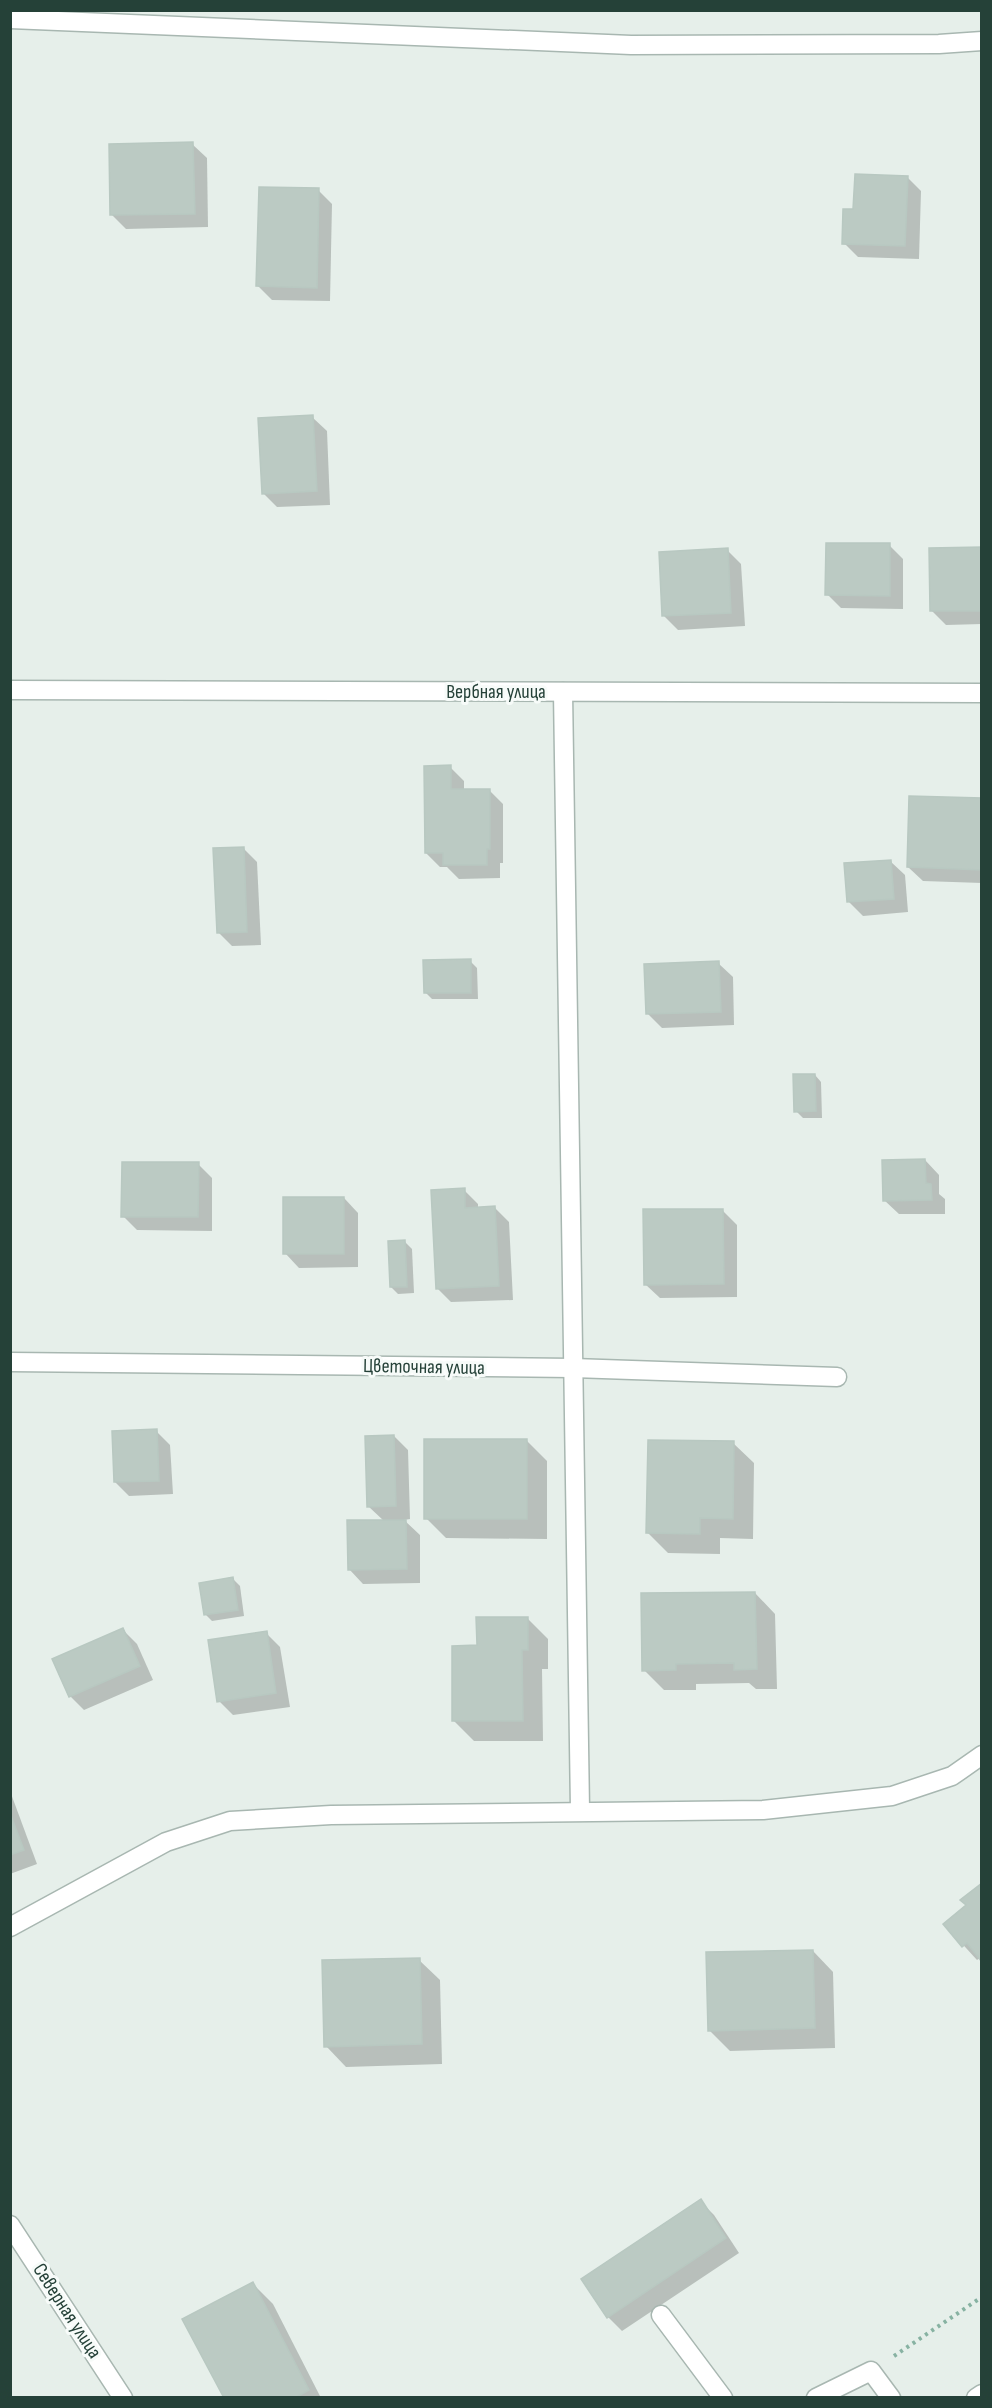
<svg xmlns="http://www.w3.org/2000/svg" width="992" height="2408" viewBox="0 0 992 2408" font-family="'Sofia Sans Condensed',sans-serif">
  <style>
    .shadow { fill: #0003 }
    .building { fill: #bbcac3; stroke: #b8c8c1; stroke-width: 1.5 }
    .lines { fill: none; stroke-linecap: round; stroke-linejoin: round }
    .minor-casing { stroke: #a8b7b1; stroke-width: 21 }
    .path { stroke: #87b2a2; stroke-width: 4; stroke-dasharray: 3 4.5; stroke-linecap: butt }
    .minor { stroke: #fff; stroke-width: 18 }
    .labels { text-anchor: middle; dominant-baseline: central; stroke-width: 6; stroke-linejoin: round; paint-order: stroke }
    .street-label { font-size: 20px; fill: #254138; stroke: #f7fbf9 }
  </style>
  <rect width="100%" height="100%" fill="#e6efea"/>
  <g class="shadow">
    <polygon points="192,144 207,158 208,227 126,229 112,215"/>
    <polygon points="907,177 921,191 919,259 858,257 844,243 855,210"/>
    <polygon points="318,190 332,204 330,301 272,300 258,286"/>
    <polygon points="312,417 327,431 330,505 277,507 263,493"/>
    <polygon points="889,545 903,559 903,609 841,608 827,594"/>
    <polygon points="982,549 982,624 946,625 932,611"/>
    <polygon points="727,550 741,564 745,626 678,630 664,616"/>
    <polygon points="450,767 464,781 464,790 489,790 503,804 503,863 500,863 500,878 459,879 447,867 440,867 426,853"/>
    <polygon points="982,799 982,883 923,881 908,867"/>
    <polygon points="243,848 257,862 261,945 232,946 218,932"/>
    <polygon points="890,861 905,875 908,912 863,916 849,902"/>
    <polygon points="470,961 477,968 478,999 432,999 425,992"/>
    <polygon points="718,963 733,977 734,1025 662,1028 648,1014"/>
    <polygon points="815,1075 821,1082 822,1118 803,1118 796,1111"/>
    <polygon points="925,1160 939,1175 939,1194 945,1199 945,1214 899,1214 884,1200"/>
    <polygon points="198,1164 212,1178 212,1231 137,1230 123,1216"/>
    <polygon points="464,1190 478,1204 478,1208 495,1208 509,1222 513,1300 451,1302 437,1288"/>
    <polygon points="344,1198 358,1213 358,1267 299,1268 285,1253"/>
    <polygon points="723,1211 737,1225 737,1297 660,1298 645,1284"/>
    <polygon points="405,1242 412,1249 414,1293 398,1294 391,1287"/>
    <polygon points="156,1431 170,1445 173,1494 129,1496 115,1482"/>
    <polygon points="394,1436 408,1450 410,1519 404,1520 420,1535 420,1583 363,1584 349,1569 384,1521 368,1506"/>
    <polygon points="527,1441 547,1461 547,1539 446,1538 426,1518"/>
    <polygon points="733,1443 754,1463 753,1539 720,1538 720,1554 668,1553 648,1533"/>
    <polygon points="233,1579 240,1586 244,1616 212,1621 205,1614"/>
    <polygon points="755,1593 775,1614 777,1689 756,1689 749,1683 696,1684 696,1690 664,1690 644,1670"/>
    <polygon points="527,1618 548,1639 548,1669 542,1669 543,1741 474,1741 454,1721 478,1647"/>
    <polygon points="123,1630 137,1644 153,1680 84,1710 70,1696"/>
    <polygon points="266,1633 280,1647 290,1707 233,1715 219,1701"/>
    <polygon points="10,1791 37,1864 10,1874"/>
    <polygon points="982,1885 980,1958 977,1960 945,1925 968,1906"/>
    <polygon points="813,1951 833,1972 835,2048 730,2051 709,2030"/>
    <polygon points="419,1960 440,1980 442,2064 346,2067 326,2046"/>
    <polygon points="700,2201 714,2215 739,2253 622,2331 608,2317"/>
    <polygon points="253,2284 273,2304 321,2398 225,2398"/>
  </g>
  <g class="building">
    <polygon points="193,142 195,214 110,215 109,144"/>
    <polygon points="855,174 908,176 905,246 842,244 843,209 853,209"/>
    <polygon points="259,187 319,188 317,288 256,286"/>
    <polygon points="313,415 317,491 262,494 258,418"/>
    <polygon points="826,543 890,543 890,596 825,595"/>
    <polygon points="982,547 982,611 930,611 929,548"/>
    <polygon points="728,548 731,613 662,616 659,552"/>
    <polygon points="451,765 451,789 490,789 490,849 487,849 487,865 443,865 443,853 425,853 424,766"/>
    <polygon points="909,796 982,798 982,870 907,867"/>
    <polygon points="244,847 247,932 217,933 213,848"/>
    <polygon points="891,860 894,899 847,902 844,863"/>
    <polygon points="471,959 471,993 424,993 423,960"/>
    <polygon points="719,961 721,1012 646,1014 644,964"/>
    <polygon points="793,1074 815,1074 816,1111 794,1112"/>
    <polygon points="925,1159 926,1183 931,1184 932,1200 883,1201 882,1160"/>
    <polygon points="122,1162 199,1162 198,1217 121,1217"/>
    <polygon points="465,1188 465,1208 495,1206 499,1286 436,1289 431,1190"/>
    <rect x="283" y="1197" width="61" height="57"/>
    <polygon points="643,1209 723,1209 724,1284 644,1285"/>
    <polygon points="405,1240 407,1287 390,1287 388,1241"/>
    <polygon points="157,1429 159,1481 114,1482 112,1431"/>
    <polygon points="394,1435 396,1506 367,1507 365,1436"/>
    <rect x="424" y="1439" width="103" height="80"/>
    <polygon points="648,1440 734,1441 733,1519 700,1518 700,1534 646,1533"/>
    <polygon points="347,1520 406,1520 407,1569 348,1570"/>
    <polygon points="233,1577 238,1610 204,1615 199,1583"/>
    <polygon points="755,1592 757,1669 734,1670 734,1663 676,1664 676,1670 642,1671 641,1593"/>
    <polygon points="476,1617 528,1617 528,1650 522,1650 523,1721 452,1721 452,1646 477,1645"/>
    <polygon points="123,1628 140,1666 69,1697 52,1659"/>
    <polygon points="267,1631 276,1693 217,1702 208,1640"/>
    <polygon points="10,1813 24,1850 10,1855"/>
    <polygon points="982,1883 982,1962 967,1943 962,1947 943,1924 966,1905 960,1900"/>
    <polygon points="813,1950 815,2028 708,2031 706,1952"/>
    <polygon points="420,1958 422,2044 324,2047 322,1960"/>
    <polygon points="701,2199 726,2238 607,2318 581,2279"/>
    <polygon points="253,2282 309,2390 295,2398 224,2398 182,2319"/>
  </g>
  <g class="lines">
    <g class="minor-casing">
      <g id="minor">
        <polyline points="10,19 631,45 939,44 982,41"/>
        <polyline points="10,690 982,693"/>
        <polyline points="563,692 580,1810"/>
        <polyline points="10,1362 573,1368 837,1377"/>
        <polyline points="10,1927 166,1842 230,1821 331,1815 763,1810 892,1796 952,1776 982,1755"/>
        <polyline points="10,2225 123,2398"/>
        <polyline points="661,2315 723,2398"/>
        <polyline points="816,2398 871,2371 891,2398"/>
        <polyline points="976,2398 982,2394"/>
      </g>
    </g>
    <polyline class="path" points="894,2356 982,2297"/>
    <use href="#minor" class="minor"/>
  </g>
  <g class="labels">
    <g class="street-label">
      <text x="496" y="692">Вербная улица</text>
      <text transform="translate(424 1367) rotate(1)">Цветочная улица</text>
      <text transform="translate(67 2311) rotate(57)">Северная улица</text>
    </g>
  </g>
  <rect width="992" height="2408" fill="none" stroke="#254138" stroke-width="24"/>
</svg>
